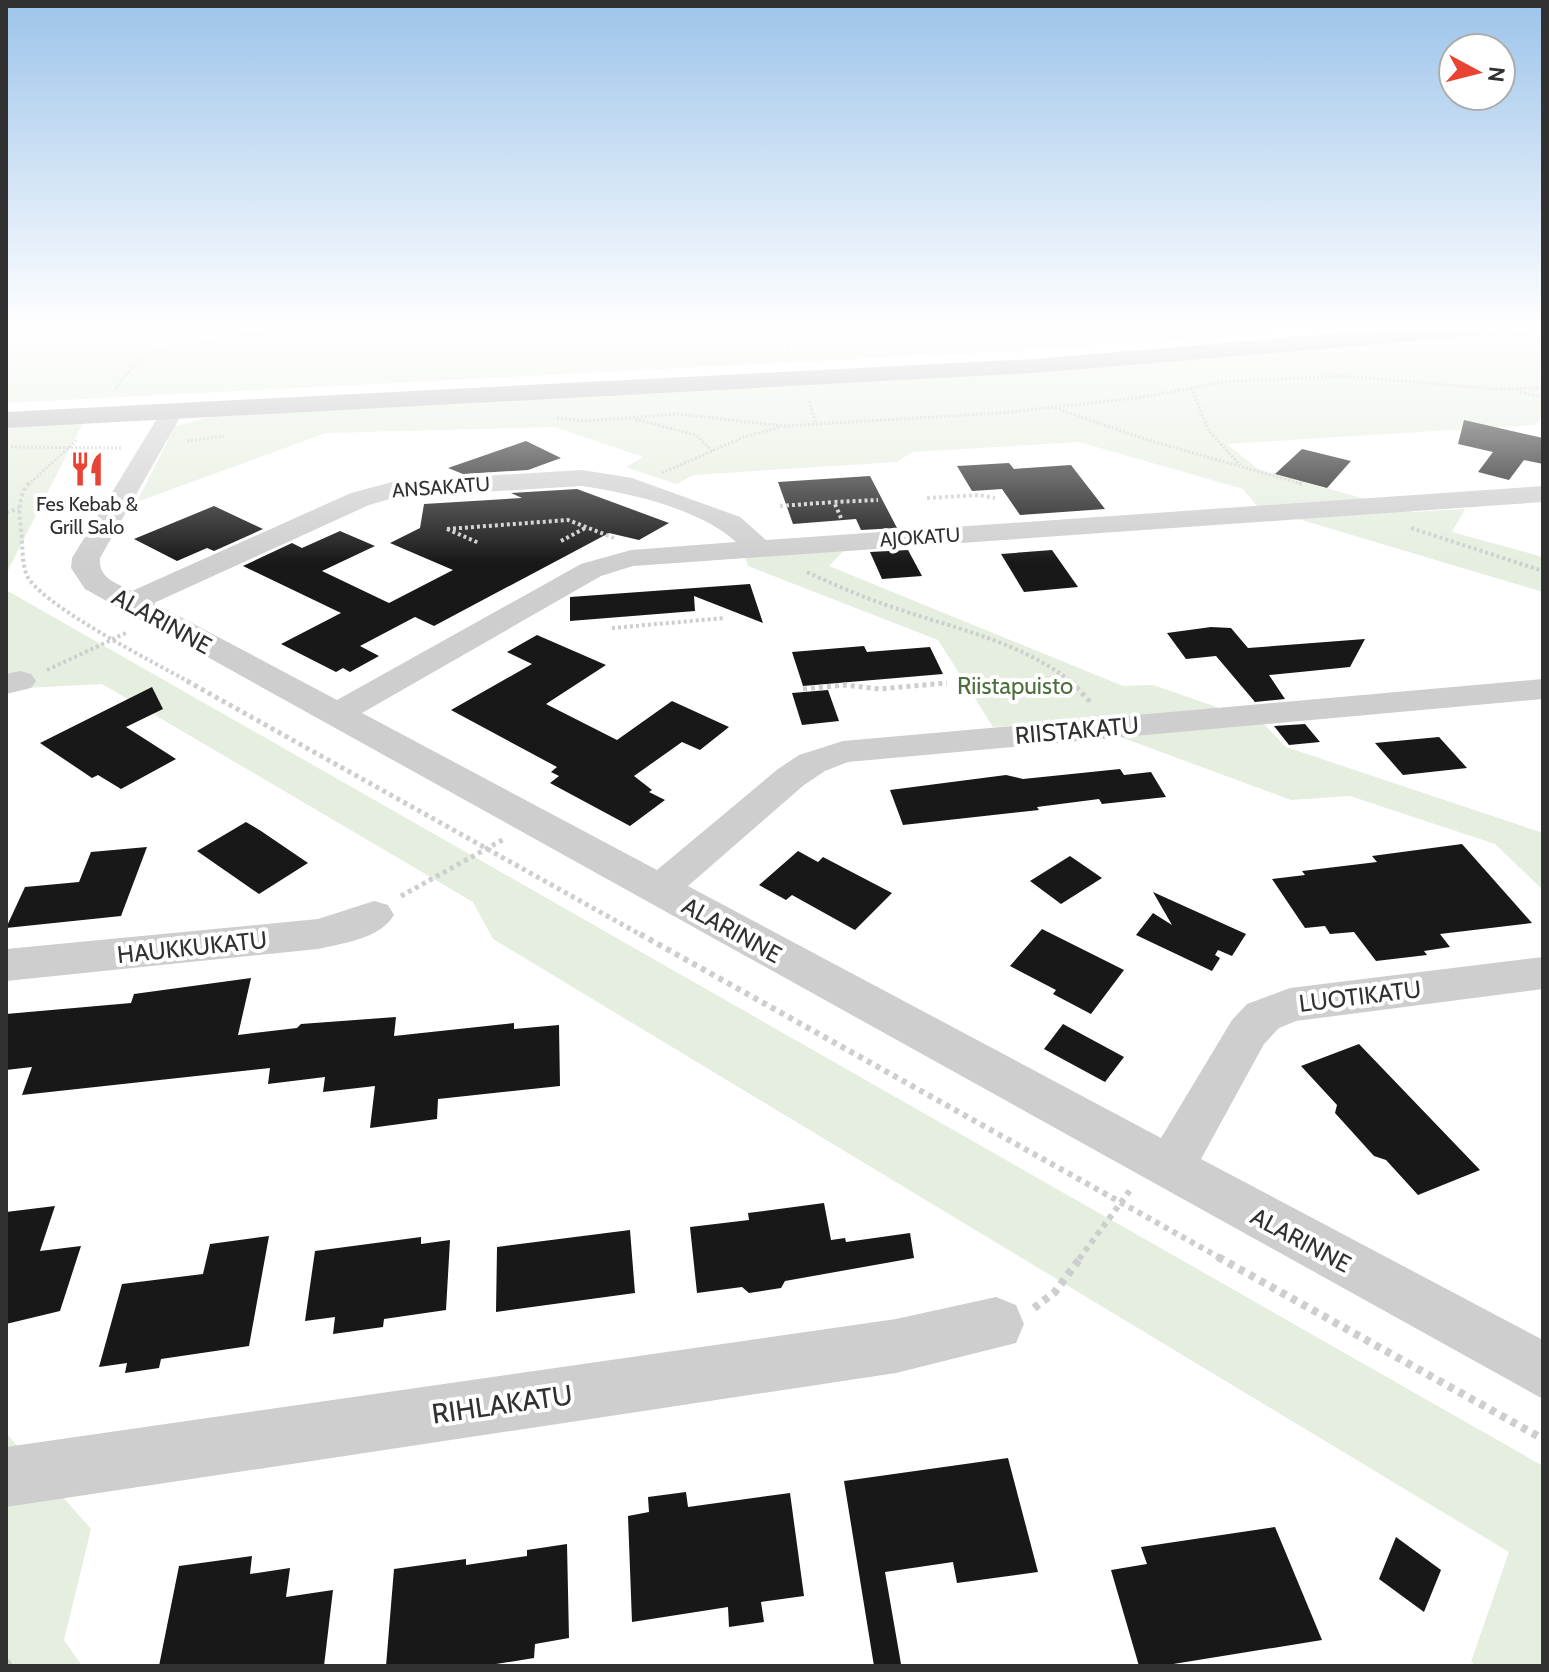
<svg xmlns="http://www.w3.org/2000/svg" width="1549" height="1672" viewBox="0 0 1549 1672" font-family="Cabin,sans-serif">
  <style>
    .green { fill: #e5eedf }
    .building { fill: #181818 }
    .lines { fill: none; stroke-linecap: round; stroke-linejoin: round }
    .path-far4 { stroke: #cecece; stroke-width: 3; stroke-dasharray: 2 2; stroke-linecap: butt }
    .path-far3 { stroke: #cecece; stroke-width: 4; stroke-dasharray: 3 3; stroke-linecap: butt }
    .path-far2 { stroke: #cecece; stroke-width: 5; stroke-dasharray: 4 4; stroke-linecap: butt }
    .path-far1 { stroke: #cecece; stroke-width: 6; stroke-dasharray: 5 5; stroke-linecap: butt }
    .path { stroke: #cecece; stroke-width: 8; stroke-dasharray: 6 6; stroke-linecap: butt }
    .street { fill: #cecece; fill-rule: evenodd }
    .secondary { fill: #bbb; fill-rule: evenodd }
    .labels { text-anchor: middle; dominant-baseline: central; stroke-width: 8; stroke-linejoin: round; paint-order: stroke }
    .far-street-label { font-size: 20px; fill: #313131; stroke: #fff }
    .far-poi-label { font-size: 20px; fill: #313131; stroke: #fff }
    .street-label { font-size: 24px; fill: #313131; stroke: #fff }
    .park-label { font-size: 24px; fill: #4c6f3d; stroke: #fff }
    .near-street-label { font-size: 28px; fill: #313131; stroke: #fff }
  </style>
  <rect width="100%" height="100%" fill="#fff"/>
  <g class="green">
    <polygon points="6,329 1342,329 1012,351 6,403"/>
    <polygon points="1505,330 1543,335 1543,415 1536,425 1227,444 1258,469 1412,512 1465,509 1452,532 1543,557 1543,592 1258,507 1243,489 1079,442 913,452 896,462 694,475 676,484 626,467 643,457 555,427 326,433 137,502 175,426 214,416 1123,365"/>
    <polygon points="83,423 6,574 6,427"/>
    <polygon points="844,550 829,566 1123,686 1153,685 1263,723 1286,747 1543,833 1543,890 1495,844 1350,796 1291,800 1077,721 993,727 938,640 748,566 745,557"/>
    <polygon points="6,590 1543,1466 1543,1666 1477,1666 1471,1662 1509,1552 493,939 473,902 102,684 6,689"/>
    <polygon points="6,1433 91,1529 64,1640 82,1666 6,1666"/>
  </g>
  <g class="building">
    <polygon points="1464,420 1543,438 1543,464 1524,460 1509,480 1478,472 1493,452 1458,444"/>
    <polygon points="526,441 561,458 528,470 463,474 448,468"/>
    <polygon points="1302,449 1351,461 1327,488 1275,474"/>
    <polygon points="1009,463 1014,469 1071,465 1105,509 1020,515 1002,489 972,491 957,466"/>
    <polygon points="870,476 897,528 861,530 856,519 793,524 778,482"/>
    <polygon points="577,489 669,523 639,540 609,533 434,626 415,617 360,646 379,656 350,672 343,668 336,672 281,644 341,613 243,566 292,543 302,548 340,531 375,546 322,571 389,603 453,570 390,543 420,528 424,504 522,498 511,493"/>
    <polygon points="214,506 263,529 214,551 207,548 177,561 134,539"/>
    <polygon points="908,550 922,576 882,579 870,552"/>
    <polygon points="1052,550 1078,587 1024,592 1001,554"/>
    <polygon points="750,584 763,623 694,596 695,611 570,621 570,597"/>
    <polygon points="1211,627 1231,628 1248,648 1365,639 1350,667 1269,675 1285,699 1255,702 1216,656 1186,659 1167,633"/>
    <polygon points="537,635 606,665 546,704 617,740 672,701 729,727 700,750 682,742 634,776 652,790 649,792 665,800 630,826 550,783 559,776 551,772 557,767 451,710 532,664 507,652"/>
    <polygon points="864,646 867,652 930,647 943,674 803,686 792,652"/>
    <polygon points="152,687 163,709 126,727 176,759 121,789 98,775 92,778 40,743"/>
    <polygon points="828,690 839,721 802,725 792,693"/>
    <polygon points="1305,724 1320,742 1289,745 1274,726"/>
    <polygon points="1439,737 1467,768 1403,775 1375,743"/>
    <polygon points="1120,769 1124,775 1151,772 1166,797 1102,804 1099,799 1037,807 1039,810 903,825 890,790 1006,775 1023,779"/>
    <polygon points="246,822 261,831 308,863 259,894 197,851"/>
    <polygon points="1462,844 1532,923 1440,934 1450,947 1424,951 1427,955 1376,961 1354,932 1330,934 1325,926 1305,928 1272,879 1305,875 1302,871 1377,862 1372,856"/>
    <polygon points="147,847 121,916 6,928 25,887 79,882 91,852"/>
    <polygon points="798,851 818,862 823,857 892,893 855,930 792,895 786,900 759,885"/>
    <polygon points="1070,856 1102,878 1061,904 1030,881"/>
    <polygon points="1153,892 1246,934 1232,956 1218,950 1215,955 1220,958 1212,971 1136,935 1153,913 1172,925"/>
    <polygon points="1042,929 1124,970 1091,1014 1053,994 1056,990 1010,966"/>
    <polygon points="251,978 238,1035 297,1028 301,1024 396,1017 394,1036 514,1023 514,1029 559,1025 560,1086 438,1099 437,1119 370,1128 375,1086 323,1092 325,1077 268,1084 270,1068 22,1095 32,1067 6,1070 6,1014 131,1003 134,994"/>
    <polygon points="1063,1024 1124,1057 1105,1082 1044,1049"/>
    <polygon points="1359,1044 1480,1170 1418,1195 1386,1160 1374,1156 1335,1113 1337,1105 1301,1066"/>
    <polygon points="824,1203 831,1240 845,1238 846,1242 910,1233 914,1258 785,1281 781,1288 749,1293 742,1287 697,1293 690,1227 749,1220 748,1213"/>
    <polygon points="55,1206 40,1251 81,1246 60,1311 6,1324 6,1212"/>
    <polygon points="630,1230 635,1293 496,1312 497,1247"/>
    <polygon points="269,1236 249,1346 161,1359 159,1368 125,1373 127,1363 99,1367 122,1284 203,1274 210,1244"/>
    <polygon points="421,1237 421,1244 450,1240 446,1310 384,1319 383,1327 333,1334 335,1317 305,1321 315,1251"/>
    <polygon points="1008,1458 1038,1572 957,1583 953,1562 885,1572 901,1664 874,1666 844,1481"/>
    <polygon points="686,1492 688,1507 790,1493 804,1596 761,1602 764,1622 729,1627 728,1607 632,1622 628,1516 649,1512 648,1497"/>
    <polygon points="1275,1527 1322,1640 1161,1666 1139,1666 1111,1570 1147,1564 1141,1547"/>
    <polygon points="1396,1537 1441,1570 1424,1612 1379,1579"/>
    <polygon points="567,1544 569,1638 535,1644 534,1658 484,1666 386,1666 394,1569 466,1559 466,1565 527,1556 527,1550"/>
    <polygon points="252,1556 250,1574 290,1568 286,1597 333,1590 324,1666 159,1666 179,1566"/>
  </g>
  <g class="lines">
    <g class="path-far4">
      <polyline points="781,329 791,354"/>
      <polyline points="116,388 137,362 152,352 289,329"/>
      <polyline points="1191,388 1209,431 1240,465"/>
      <polyline points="1520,392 1543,397"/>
      <polyline points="809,401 816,424"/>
      <polyline points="1055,408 1148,440 1302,484"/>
      <polyline points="557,418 584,421 679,414 784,426 1000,413 1145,397 1222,382 1343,376 1494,389 1543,388"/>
      <polyline points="635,419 696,435 713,452"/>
      <polyline points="187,441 224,436"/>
      <polyline points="11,447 121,448"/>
      <polyline points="662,473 744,437 780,427"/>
      <polyline points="28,485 77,440"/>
    </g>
    <g class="path-far3">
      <path d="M29,483C17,498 19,512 21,530C23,543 21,568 29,579C49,609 155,663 191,683"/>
      <polyline points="1299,483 1302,484"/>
      <polyline points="927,498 979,495 995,498"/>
      <polyline points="780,506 834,502"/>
      <polyline points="6,512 19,509"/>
      <polyline points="841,518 834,502 878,500"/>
      <polyline points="1411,528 1543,571"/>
      <polyline points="447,529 568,520 614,538"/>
      <polyline points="447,529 479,543"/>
      <polyline points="561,541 587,527"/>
      <path d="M807,572C837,586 867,599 898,609C960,630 1021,642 1073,683"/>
      <polyline points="612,628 725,618"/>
      <polyline points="47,670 128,632"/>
    </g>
    <g class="path-far2">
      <polyline points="187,681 643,936"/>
      <polyline points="1071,681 1092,704"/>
      <polyline points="803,689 845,685 879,689 947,683"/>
      <polyline points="401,896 504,839"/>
    </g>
    <g class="path-far1">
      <polyline points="640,934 1222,1259"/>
      <polyline points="1079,1259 1131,1189"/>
    </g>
    <g class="path">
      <polyline points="1218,1257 1543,1439"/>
      <polyline points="1034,1308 1055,1292 1081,1257"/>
      <polyline points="6,1661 9,1666"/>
    </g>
    <g class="street">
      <path d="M172,405L183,412L100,558C98,578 116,583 132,591L351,493L396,481L582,470L632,478L740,517L766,540L1543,486V502L633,566L601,576L362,713L657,870L778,769L799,755L843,741L1543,679V699L848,762L825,771L804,785L688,886L1161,1138L1232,1020L1247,1004L1290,988L1543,957V989L1296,1021L1279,1028L1264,1044L1201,1159L1543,1340V1399L85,589L71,568L72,558L161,412ZM582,486C630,493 700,509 736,542L631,550L581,564L337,700L154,603L369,505L397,497Z"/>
      <polygon points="20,671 31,674 36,681 31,688 6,694 6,674"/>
      <path d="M374,901L388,905L394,915C380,939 343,943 318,949L6,981V949L318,919Z"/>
      <polygon points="996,1297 1016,1305 1024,1324 1016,1343 896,1373 6,1507 6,1447 896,1319"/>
    </g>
    <polygon class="secondary" points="1389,329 1488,329 1477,336 1034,373 6,428 6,412 1034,359"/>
  </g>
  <linearGradient id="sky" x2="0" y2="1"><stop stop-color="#9dc4ea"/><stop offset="0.58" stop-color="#fff"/><stop offset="1" stop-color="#fff" stop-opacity="0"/></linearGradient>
  <rect width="1549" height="563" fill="url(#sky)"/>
  <defs>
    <g id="restaurant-bare" transform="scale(2.76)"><path d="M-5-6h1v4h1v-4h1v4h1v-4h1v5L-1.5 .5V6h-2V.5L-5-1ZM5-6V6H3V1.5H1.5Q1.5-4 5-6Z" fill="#e94433" stroke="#fff" stroke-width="2.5" paint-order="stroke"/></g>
  </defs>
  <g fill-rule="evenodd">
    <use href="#restaurant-bare" x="87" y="469"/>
  </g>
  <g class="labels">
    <g class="far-street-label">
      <text transform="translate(441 487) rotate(-4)">ANSAKATU</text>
      <text transform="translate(920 537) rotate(-4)">AJOKATU</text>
    </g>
    <g class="far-poi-label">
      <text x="87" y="504">Fes Kebab &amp;<tspan x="87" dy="23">Grill Salo</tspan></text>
    </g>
    <g class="street-label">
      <text transform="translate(162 621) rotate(29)">ALARINNE</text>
      <text transform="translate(1077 730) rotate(-5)">RIISTAKATU</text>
      <text transform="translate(732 930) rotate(29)">ALARINNE</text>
      <text transform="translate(192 947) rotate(-6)">HAUKKUKATU</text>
      <text transform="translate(1360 996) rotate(-7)">LUOTIKATU</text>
      <text transform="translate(1301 1240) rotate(28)">ALARINNE</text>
    </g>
    <g class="park-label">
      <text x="1015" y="685">Riistapuisto</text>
    </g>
    <g class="near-street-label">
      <text transform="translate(502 1404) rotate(-8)">RIHLAKATU</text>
    </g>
  </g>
  <rect width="1549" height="1672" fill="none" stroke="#313131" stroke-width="16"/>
  <g transform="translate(1477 72) rotate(97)"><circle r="38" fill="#ffffff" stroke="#adadad" stroke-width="2"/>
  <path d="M0-6L14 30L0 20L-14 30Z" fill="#e94433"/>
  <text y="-12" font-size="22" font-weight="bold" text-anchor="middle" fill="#313131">N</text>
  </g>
</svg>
